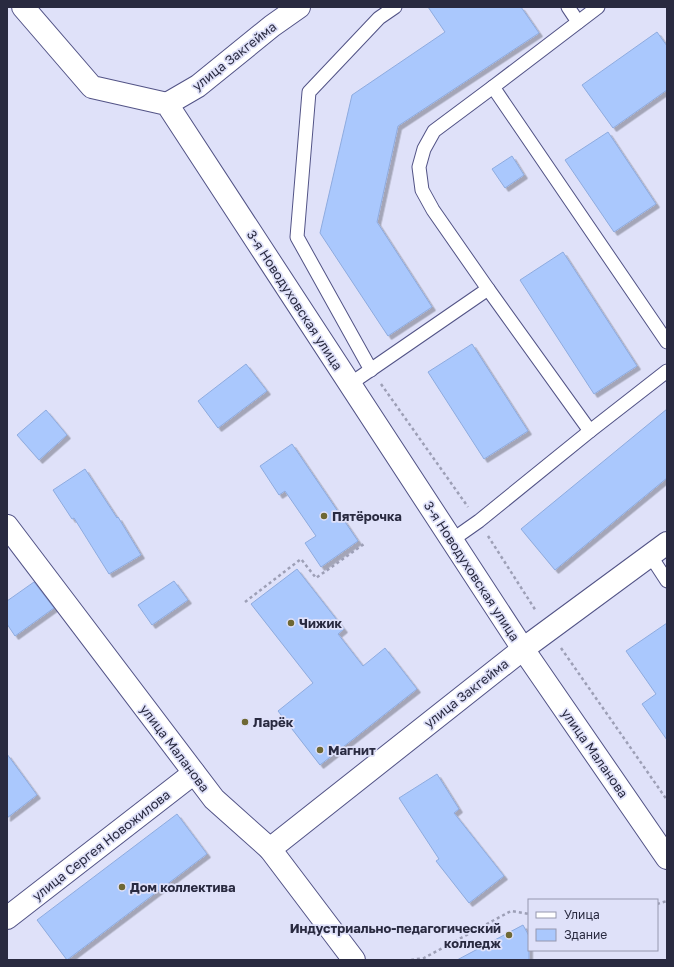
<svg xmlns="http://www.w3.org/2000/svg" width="674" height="967" viewBox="0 0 674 967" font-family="'Golos Text',sans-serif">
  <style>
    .building { fill: #aac8fd; stroke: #8eabdf; filter: url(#shadow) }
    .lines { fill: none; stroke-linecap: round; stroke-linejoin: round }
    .service-casing { stroke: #525386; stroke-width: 15 }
    .minor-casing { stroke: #525386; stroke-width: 24 }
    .tertiary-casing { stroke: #525386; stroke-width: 24 }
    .path { stroke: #9d9fb6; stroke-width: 2.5; stroke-dasharray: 3 3; stroke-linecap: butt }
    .service { stroke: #fff; stroke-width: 13 }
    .minor { stroke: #fff; stroke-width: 22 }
    .tertiary { stroke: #fff; stroke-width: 22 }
    .poi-dot { fill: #6e6834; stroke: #dfe1f9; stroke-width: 1.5 }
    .labels { text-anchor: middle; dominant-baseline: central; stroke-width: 3.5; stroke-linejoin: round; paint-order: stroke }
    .street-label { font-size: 13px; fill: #292a40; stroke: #dfe1f9 }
    .poi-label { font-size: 13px; font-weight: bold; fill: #292a40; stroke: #dfe1f9; text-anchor: start }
  </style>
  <defs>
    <filter id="shadow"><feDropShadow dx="3.5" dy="3.5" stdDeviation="0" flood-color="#0004"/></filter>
  </defs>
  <rect width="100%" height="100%" fill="#dfe1f9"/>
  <g class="building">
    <polygon points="428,7 521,7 539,33 398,126 377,222 432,307 388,336 320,233 352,95 445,32"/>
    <polygon points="657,32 667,46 667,90 613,128 582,85"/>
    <polygon points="608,132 656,204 614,232 565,160"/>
    <polygon points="512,156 524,175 505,188 492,169"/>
    <polygon points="563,252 637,366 594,394 520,280"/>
    <polygon points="472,344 528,431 484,459 428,372"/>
    <polygon points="246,364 267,391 218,428 198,401"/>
    <polygon points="667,409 667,478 555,570 521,529"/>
    <polygon points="46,410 67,435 39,460 17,435"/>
    <polygon points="292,444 358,541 321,567 305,543 316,536 285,491 279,495 260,466"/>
    <polygon points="85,469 117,518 118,517 141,555 109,574 74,518 72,519 53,490"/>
    <polygon points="297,569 344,629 338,634 363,666 385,648 417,689 320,765 278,711 313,683 251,604"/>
    <polygon points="174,581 188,600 152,625 138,605"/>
    <polygon points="34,582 54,608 15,636 7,624 7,601"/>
    <polygon points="667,623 667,740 642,704 656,694 626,651"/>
    <polygon points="7,754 37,795 7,818"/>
    <polygon points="437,774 459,809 454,813 504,876 469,903 436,861 439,859 399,798"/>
    <polygon points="177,814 207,854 67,960 37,920"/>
    <polygon points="523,925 529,936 529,960 457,960"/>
  </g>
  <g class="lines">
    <g class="service-casing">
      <g id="service">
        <polyline points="568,7 578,22"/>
        <polyline points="493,87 667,342"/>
        <polyline points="488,289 590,431"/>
        <polyline points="371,370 297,237 309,92 379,18 395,7"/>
        <polyline points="350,384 488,289 433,210 422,190 419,167 424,149 434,131 493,87 598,7"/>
        <polyline points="452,540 479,521 590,431 667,371"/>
        <polyline points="650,555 667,581"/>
      </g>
    </g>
    <g class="minor-casing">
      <g id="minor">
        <polyline points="23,7 92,87 167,104 523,649"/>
        <polyline points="167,104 198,86 272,26 299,7"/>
        <polyline points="7,526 214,799 270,849"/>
        <polyline points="7,918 194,773"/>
      </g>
    </g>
    <g class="tertiary-casing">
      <g id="tertiary">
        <polyline points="523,649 667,858"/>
        <polyline points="354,960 270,849 523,649 667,543"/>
      </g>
    </g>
    <g class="path">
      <polyline points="381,384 468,507"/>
      <polyline points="488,536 536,611"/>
      <polyline points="245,602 301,559 316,578 364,544"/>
      <polyline points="561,648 667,800"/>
      <polyline points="657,904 667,901"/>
      <polyline points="411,960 424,958 511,911 529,914"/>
    </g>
    <use href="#service" class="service"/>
    <use href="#minor" class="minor"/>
    <use href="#tertiary" class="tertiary"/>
  </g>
  <g class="poi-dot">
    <circle cx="324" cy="516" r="4"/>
    <circle cx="291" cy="623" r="4"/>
    <circle cx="245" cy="722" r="4"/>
    <circle cx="320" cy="750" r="4"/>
    <circle cx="122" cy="887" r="4"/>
    <circle cx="509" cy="935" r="4"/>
  </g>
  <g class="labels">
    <g class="street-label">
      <text transform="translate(234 56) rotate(-38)">улица Закгейма</text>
      <text transform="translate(295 300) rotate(57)">3-я Новодуховская улица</text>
      <text transform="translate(472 571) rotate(57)">3-я Новодуховская улица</text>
      <text transform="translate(466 693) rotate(-38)">улица Закгейма</text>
      <text transform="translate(175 748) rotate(53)">улица Маланова</text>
      <text transform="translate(595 753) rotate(55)">улица Маланова</text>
      <text transform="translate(101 845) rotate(-38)">улица Сергея Новожилова</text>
    </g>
    <g class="poi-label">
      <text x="332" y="516">Пятёрочка</text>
      <text x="299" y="623">Чижик</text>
      <text x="253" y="722">Ларёк</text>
      <text x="328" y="750">Магнит</text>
      <text x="130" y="887">Дом коллектива</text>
      <text x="501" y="928" text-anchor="end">Индустриально-педагогический<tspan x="501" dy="15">колледж</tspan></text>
    </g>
  </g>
  <rect width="674" height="967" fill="none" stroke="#292a40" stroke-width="16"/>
  <rect x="528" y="899" width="130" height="52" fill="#dfe1f9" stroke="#9698af"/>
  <rect x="536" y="912" width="20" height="6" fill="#ffffff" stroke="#9698af"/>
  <text x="564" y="919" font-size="12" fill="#292a40">Улица</text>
  <rect x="536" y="929" width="20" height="12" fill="#aac8fd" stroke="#9698af"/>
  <text x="564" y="939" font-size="12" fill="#292a40">Здание</text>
</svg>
